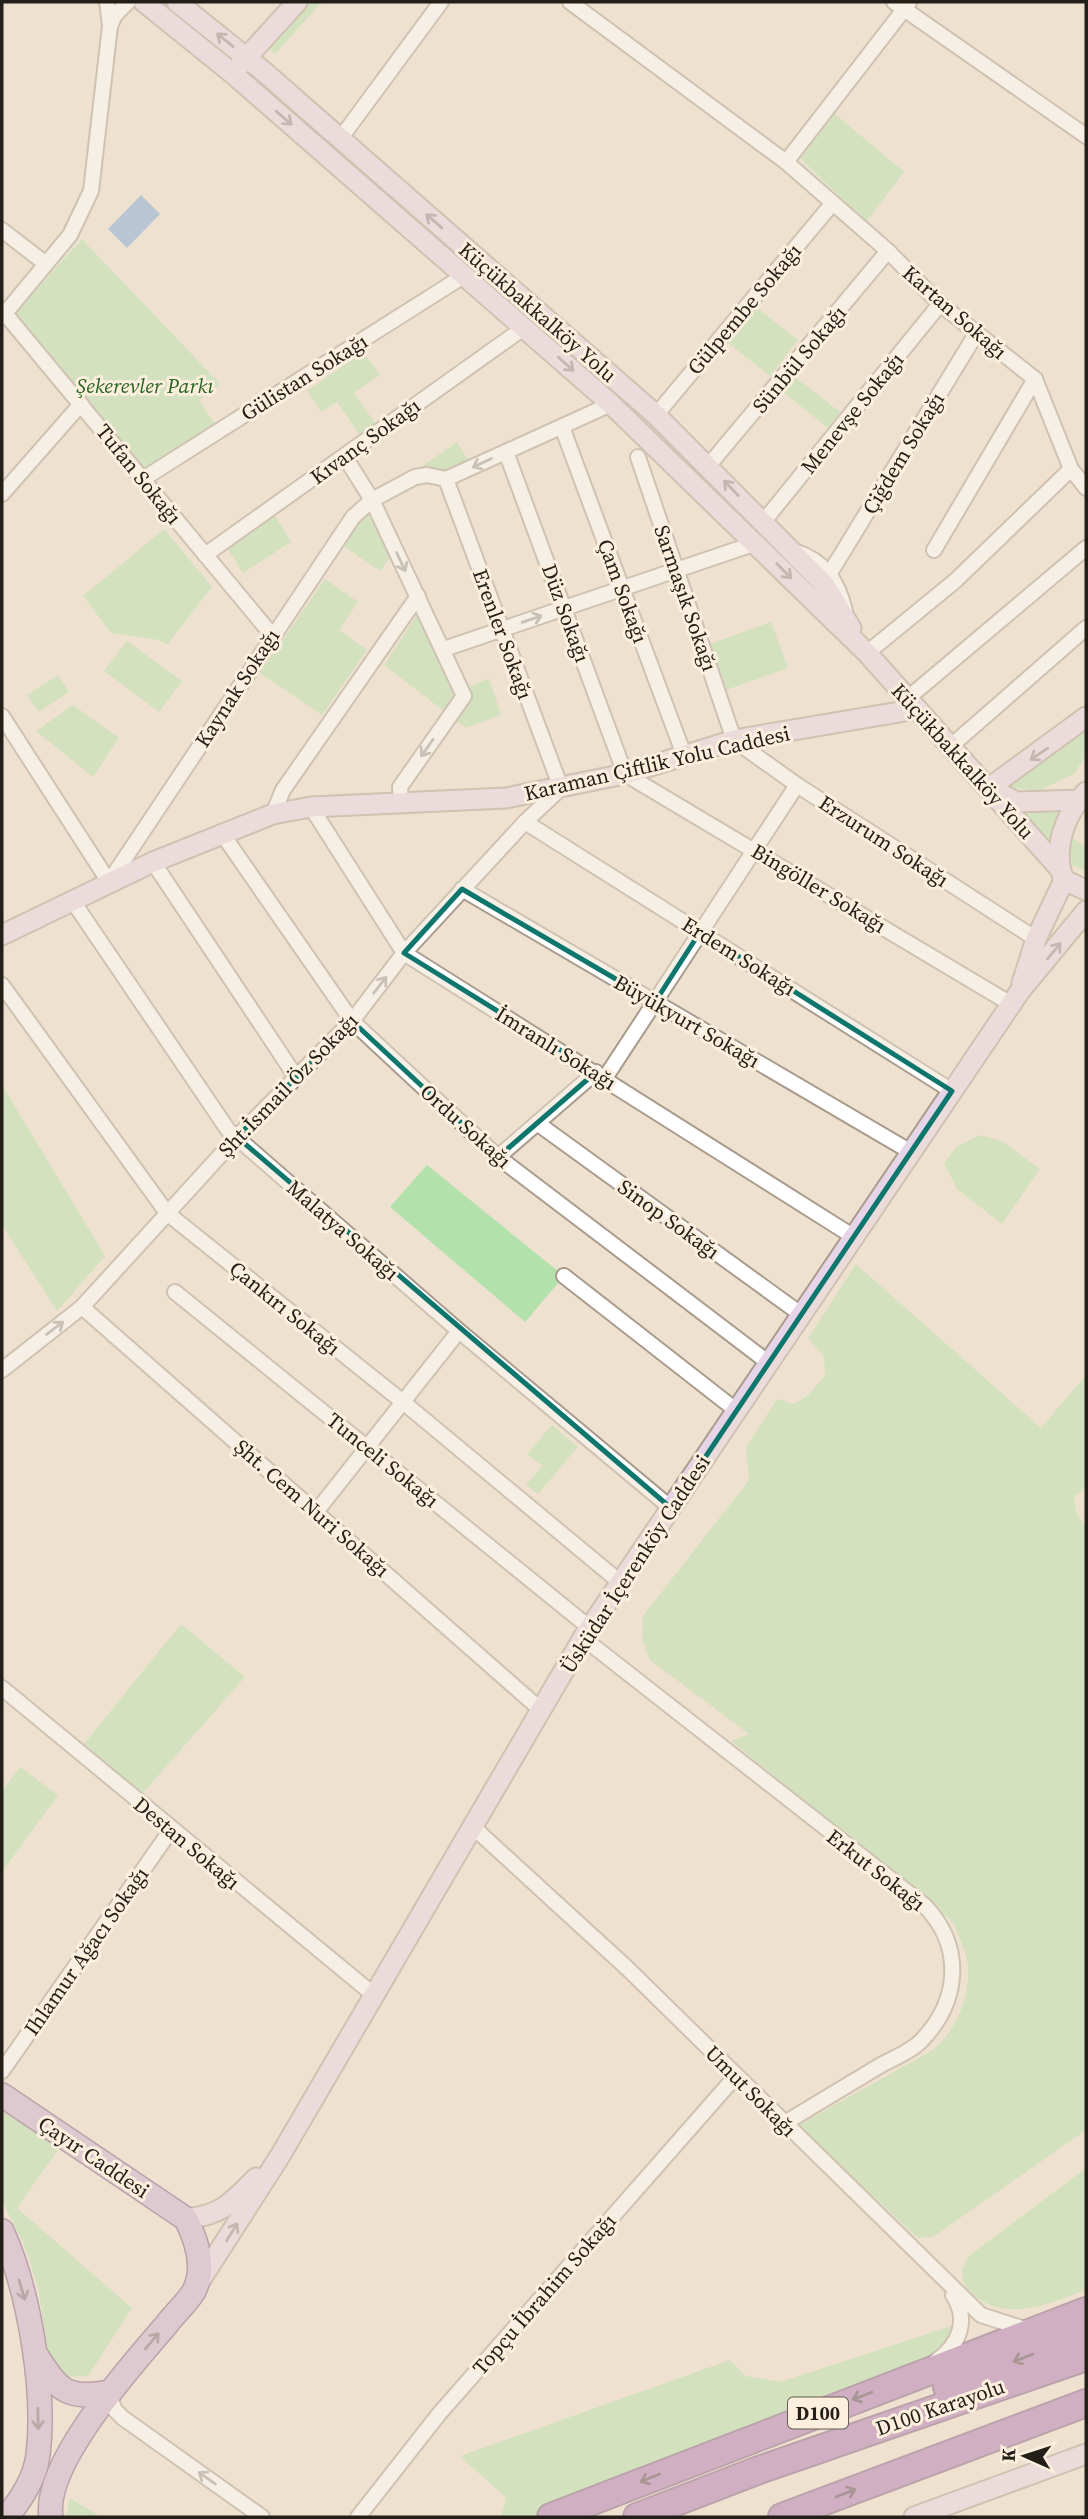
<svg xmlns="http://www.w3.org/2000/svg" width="1088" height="2519" viewBox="0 0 1088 2519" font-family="'Source Serif 4',serif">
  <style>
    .green { fill: #b2e1ac }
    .water { fill: #76a3d5 }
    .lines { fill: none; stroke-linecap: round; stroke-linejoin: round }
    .street-casing { stroke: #a99c8c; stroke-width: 18 }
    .secondary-casing { stroke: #a99c8c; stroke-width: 23 }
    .primary-casing { stroke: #7b557c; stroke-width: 26 }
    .highway-casing { stroke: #7b557c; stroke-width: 30 }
    .street { stroke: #fff; stroke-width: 14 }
    .secondary { stroke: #e6d5e8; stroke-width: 19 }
    .primary { stroke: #cdaad1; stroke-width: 23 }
    .highway { stroke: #ab72b2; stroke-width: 26 }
    .oneway { stroke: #8e838a }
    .oneway2 { stroke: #9c9a97 }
    .oneway3 { stroke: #786474 }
    .oneway4 { stroke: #533c4e }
    .marked { fill: none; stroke: #0f766e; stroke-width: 5; stroke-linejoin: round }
    .labels { text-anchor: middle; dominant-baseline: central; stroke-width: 6; stroke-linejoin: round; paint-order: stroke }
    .shield { fill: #fcefdd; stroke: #645d53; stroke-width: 2 }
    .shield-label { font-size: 19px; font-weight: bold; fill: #231f18 }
    .street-label { font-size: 21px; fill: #231f18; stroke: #fcefdd }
    .park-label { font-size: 21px; font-style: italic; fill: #276421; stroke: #fcefdd }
  </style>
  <rect width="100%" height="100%" fill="#efe1d0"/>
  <g class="green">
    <polygon points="311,2 322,2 275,54 269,49"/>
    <polygon points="834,113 904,172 866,222 800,158"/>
    <polygon points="82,239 220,384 199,400 216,426 145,472 14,314"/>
    <polygon points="756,307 798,340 770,376 728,343"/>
    <polygon points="363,352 380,375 354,393 375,423 359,434 337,402 321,412 307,391"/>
    <polygon points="795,377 840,412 828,428 783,392"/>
    <polygon points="457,442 470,463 450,472 423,470 421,467"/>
    <polygon points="372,511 392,555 380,571 342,545 361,518"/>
    <polygon points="274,514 291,542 243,573 228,549"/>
    <polygon points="164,529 212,587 167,645 159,640 111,633 83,596"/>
    <polygon points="325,579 358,602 339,630 367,650 322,715 260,673"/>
    <polygon points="419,612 458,692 489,678 501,715 466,728 384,665"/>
    <polygon points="771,622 788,668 723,691 707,645"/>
    <polygon points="127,641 182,681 159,712 104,671"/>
    <polygon points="58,675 69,692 39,712 27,695"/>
    <polygon points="73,705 119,738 93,777 36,731"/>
    <polygon points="1086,723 1086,755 1074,774 1038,791 1007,787"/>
    <polygon points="1013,806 1049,811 1061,810 1049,841 1049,850"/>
    <polygon points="1072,837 1086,848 1086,871 1072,865 1069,848"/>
    <polygon points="2,1085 105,1256 57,1311 2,1225"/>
    <polygon points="980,1135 1002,1141 1040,1169 1002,1224 957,1189 944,1163 956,1147"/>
    <polygon points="427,1165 564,1276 525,1322 390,1207"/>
    <path d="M856,1264L1041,1428L1086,1375V1487L1074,1497L1076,1511L1086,1528V2130L933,2237L918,2238L797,2126L933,2050C956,2030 970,1998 968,1966C967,1952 958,1936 954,1923L731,1741L749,1734L650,1660L642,1640L643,1616L749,1480L746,1447L777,1399L794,1404L808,1395L825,1376L824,1357L808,1338Z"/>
    <polygon points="552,1425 578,1447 538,1494 526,1485 542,1466 527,1454"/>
    <polygon points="181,1624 245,1677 141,1795 84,1744"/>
    <polygon points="20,1767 58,1795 2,1872 2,1791"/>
    <polygon points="2,2108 62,2144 17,2208 132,2308 88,2376 67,2377 55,2367 47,2347 38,2287 24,2244 2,2201"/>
    <path d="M1086,2168V2290C1048,2304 1000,2326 968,2289C958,2278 962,2266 970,2255Z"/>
    <polygon points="955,2325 949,2352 551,2517 501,2517 506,2498 460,2456 730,2360 746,2376 780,2382"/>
    <polygon points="70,2498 99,2516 101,2517 66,2517"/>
  </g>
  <polygon class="water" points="141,195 160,214 127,248 108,229"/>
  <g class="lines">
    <g class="street-casing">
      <g id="street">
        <polyline points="107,2 110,26 115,15 128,2"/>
        <polyline points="570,2 786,162 888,251 940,304 1035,379 1071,469 1086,488"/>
        <polyline points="894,2 1086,136"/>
        <polyline points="340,139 441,2"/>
        <polyline points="786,162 909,3"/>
        <polyline points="2,230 46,264"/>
        <polyline points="2,310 272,635"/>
        <polyline points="2,317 70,235 91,191 110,26"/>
        <polyline points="656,415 832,204"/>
        <polyline points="562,427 684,755"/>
        <polyline points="506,452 625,774 1011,1004"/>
        <polyline points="345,457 372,500 464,696 400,787 401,803"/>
        <polyline points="638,457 734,740 797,785 1036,939"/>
        <polyline points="709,465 888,251"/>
        <polyline points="143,479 465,275"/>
        <polyline points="2,494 81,404"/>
        <polyline points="764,521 940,304"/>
        <polyline points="934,550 1035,379"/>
        <path d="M794,551C825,561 838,581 845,611"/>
        <polyline points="205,555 525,327"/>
        <polyline points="830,573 976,334"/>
        <polyline points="444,649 756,543"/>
        <polyline points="867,653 955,581 1071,469"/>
        <polyline points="908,698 1086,548"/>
        <polyline points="2,716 109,882 353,517 372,500 415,477 427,475 446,479 611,404"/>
        <polyline points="951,746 1086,628"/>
        <polyline points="311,807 404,953 854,1237"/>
        <polyline points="273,814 283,790 418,596"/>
        <polyline points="525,822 952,1091"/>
        <polyline points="221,832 352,1021 498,1157 769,1363"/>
        <polyline points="153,862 296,1077"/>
        <polyline points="462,889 911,1152"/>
        <polyline points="72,900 228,1130 459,1331 671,1508"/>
        <polyline points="2,985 167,1213 403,1402 621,1583"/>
        <polyline points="605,1078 797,785"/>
        <polyline points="537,1123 802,1315"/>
        <polyline points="498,1157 596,1072"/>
        <polyline points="564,1276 737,1411"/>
        <polyline points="175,1292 590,1628"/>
        <polyline points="82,1307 541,1710"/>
        <polyline points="2,1370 82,1307 237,1137 352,1021 404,953 525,822 561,788 446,479"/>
        <polyline points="316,1512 459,1331"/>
        <path d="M583,1638L924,1905C963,1945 961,1999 922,2040C912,2051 894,2058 881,2065C848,2085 816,2104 783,2124"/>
        <polyline points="2,1688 374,1995"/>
        <polyline points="473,1827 627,1968 981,2315 1028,2330"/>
        <polyline points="2,2071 171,1830"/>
        <path d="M936,2361C960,2345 969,2319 953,2295"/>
        <polyline points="109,2392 114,2409 123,2418 262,2517"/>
        <polyline points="358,2517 439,2414 736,2076"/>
      </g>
    </g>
    <g class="secondary-casing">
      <g id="secondary">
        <polyline points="144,2 232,73 611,404 867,653 1060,869"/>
        <polyline points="177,2 263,71 656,415 824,584 851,628"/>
        <polyline points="239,66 297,2"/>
        <polyline points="989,788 1086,717"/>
        <polyline points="997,792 1017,802 1079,800"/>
        <path d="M1086,792C1064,815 1052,851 1064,880L1086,890"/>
        <polyline points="2,935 153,862 273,814 311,807 506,798 625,774 734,740 917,709"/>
        <polyline points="1022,983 1036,939 1064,880"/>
        <path d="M186,2219C222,2215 231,2203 256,2178"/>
        <polyline points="196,2287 280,2156 583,1638 1020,991 1086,911"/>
        <polyline points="914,2517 1086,2454"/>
      </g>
    </g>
    <g class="primary-casing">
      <g id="primary">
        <path d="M2,2095L186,2219C196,2239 206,2268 194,2291C188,2302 175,2313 167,2324C133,2364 42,2464 51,2517"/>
        <path d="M2,2231C29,2290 46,2391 38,2455C35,2479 21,2499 7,2517"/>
        <path d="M37,2356C58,2391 68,2400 109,2392"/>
      </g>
    </g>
    <g class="highway-casing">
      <g id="highway">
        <polyline points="947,2387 1086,2333"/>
        <polyline points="551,2517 1086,2311"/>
        <polyline points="637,2517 759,2470 1086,2357"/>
        <polyline points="782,2517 1086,2403"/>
      </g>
    </g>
    <use href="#street" class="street"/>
    <use href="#secondary" class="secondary"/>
    <use href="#primary" class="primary"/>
    <use href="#highway" class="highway"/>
  </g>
  <defs><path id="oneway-shaft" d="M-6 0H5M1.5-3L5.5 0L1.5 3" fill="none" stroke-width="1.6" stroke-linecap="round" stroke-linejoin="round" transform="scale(1.75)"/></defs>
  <g class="oneway">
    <use href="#oneway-shaft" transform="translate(225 40) rotate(-141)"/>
    <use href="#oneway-shaft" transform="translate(284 118) rotate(41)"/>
    <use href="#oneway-shaft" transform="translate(434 221) rotate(-139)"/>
    <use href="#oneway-shaft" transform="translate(566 364) rotate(42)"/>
    <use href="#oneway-shaft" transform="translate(731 488) rotate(-134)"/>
    <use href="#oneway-shaft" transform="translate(784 571) rotate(46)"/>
    <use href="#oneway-shaft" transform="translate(1039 754) rotate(146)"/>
    <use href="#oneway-shaft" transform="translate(1054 951) rotate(-50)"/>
    <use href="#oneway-shaft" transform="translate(232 2232) rotate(-58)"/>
  </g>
  <g class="oneway2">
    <use href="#oneway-shaft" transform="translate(482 463) rotate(155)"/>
    <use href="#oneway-shaft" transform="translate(401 562) rotate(65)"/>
    <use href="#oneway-shaft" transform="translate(532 619) rotate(-19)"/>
    <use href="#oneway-shaft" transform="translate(427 748) rotate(125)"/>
    <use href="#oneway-shaft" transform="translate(380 985) rotate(-52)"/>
    <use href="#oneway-shaft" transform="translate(55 1328) rotate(-37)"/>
    <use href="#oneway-shaft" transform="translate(207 2478) rotate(-145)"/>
  </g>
  <g class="oneway3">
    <use href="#oneway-shaft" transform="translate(22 2290) rotate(74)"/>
    <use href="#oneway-shaft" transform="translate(152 2341) rotate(-50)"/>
    <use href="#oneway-shaft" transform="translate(38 2419) rotate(89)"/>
  </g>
  <g class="oneway4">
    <use href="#oneway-shaft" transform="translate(1023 2358) rotate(159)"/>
    <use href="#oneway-shaft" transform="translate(862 2396) rotate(159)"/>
    <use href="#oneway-shaft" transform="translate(650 2478) rotate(158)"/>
    <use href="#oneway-shaft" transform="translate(846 2493) rotate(-21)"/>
  </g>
  <path d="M0 0H1088V2519H0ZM462,889L655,1002L700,932L952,1091L671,1508L237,1137L352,1021L498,1157L596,1072L404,953Z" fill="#efe1d0" fill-opacity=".55" fill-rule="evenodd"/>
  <path class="marked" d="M462,889L655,1002L700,932L952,1091L671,1508L237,1137L352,1021L498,1157L596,1072L404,953Z"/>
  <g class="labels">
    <rect class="shield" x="788" y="2397.5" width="60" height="31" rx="5"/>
    <g class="shield-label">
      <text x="818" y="2413">D100</text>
    </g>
    <g class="street-label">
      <text transform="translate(744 309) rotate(-50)">Gülpembe Sokağı</text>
      <text transform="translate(538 312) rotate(41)">Küçükbakkalköy Yolu</text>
      <text transform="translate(955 312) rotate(41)">Kartan Sokağı</text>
      <text transform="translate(799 359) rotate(-50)">Sünbül Sokağı</text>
      <text transform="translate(304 377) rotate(-32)">Gülistan Sokağı</text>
      <text transform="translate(852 413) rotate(-51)">Menevşe Sokağı</text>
      <text transform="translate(365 441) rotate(-36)">Kıvanç Sokağı</text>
      <text transform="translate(903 453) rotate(-59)">Çiğdem Sokağı</text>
      <text transform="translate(139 474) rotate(51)">Tufan Sokağı</text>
      <text transform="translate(623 591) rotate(70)">Çam Sokağı</text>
      <text transform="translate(686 598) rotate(71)">Sarmaşık Sokağı</text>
      <text transform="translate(566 613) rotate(70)">Düz Sokağı</text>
      <text transform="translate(503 634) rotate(70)">Erenler Sokağı</text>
      <text transform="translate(237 688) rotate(-57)">Kaynak Sokağı</text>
      <text transform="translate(963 761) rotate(48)">Küçükbakkalköy Yolu</text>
      <text transform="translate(657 763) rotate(-13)">Karaman Çiftlik Yolu Caddesi</text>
      <text transform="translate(884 841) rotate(33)">Erzurum Sokağı</text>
      <text transform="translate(819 888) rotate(31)">Bingöller Sokağı</text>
      <text transform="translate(739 956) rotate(32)">Erdem Sokağı</text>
      <text transform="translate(687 1021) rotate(30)">Büyükyurt Sokağı</text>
      <text transform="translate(556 1048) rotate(32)">İmranlı Sokağı</text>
      <text transform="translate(288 1085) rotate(-46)">Şht.İsmail Öz Sokağı</text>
      <text transform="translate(466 1126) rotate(42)">Ordu Sokağı</text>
      <text transform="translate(669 1219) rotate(36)">Sinop Sokağı</text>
      <text transform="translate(343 1230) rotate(41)">Malatya Sokağı</text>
      <text transform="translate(285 1308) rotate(39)">Çankırı Sokağı</text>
      <text transform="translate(383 1460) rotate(39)">Tunceli Sokağı</text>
      <text transform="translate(312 1508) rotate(41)">Şht. Cem Nuri Sokağı</text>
      <text transform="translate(635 1564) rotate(-57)">Üsküdar İçerenköy Caddesi</text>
      <text transform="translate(187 1843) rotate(40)">Destan Sokağı</text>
      <text transform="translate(876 1870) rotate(38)">Erkut Sokağı</text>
      <text transform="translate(86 1951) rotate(-55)">Ihlamur Ağacı Sokağı</text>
      <text transform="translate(751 2091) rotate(45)">Umut Sokağı</text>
      <text transform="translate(94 2157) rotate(34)">Çayır Caddesi</text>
      <text transform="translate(544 2294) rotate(-49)">Topçu İbrahim Sokağı</text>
      <text transform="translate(940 2407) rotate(-19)">D100 Karayolu</text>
    </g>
    <g class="park-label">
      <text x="145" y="385">Şekerevler Parkı</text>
    </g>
  </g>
  <rect width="1088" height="2519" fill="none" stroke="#231f18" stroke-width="7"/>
  <g transform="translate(1025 2456) rotate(273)" stroke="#fcefdd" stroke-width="5" paint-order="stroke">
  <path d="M0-5L12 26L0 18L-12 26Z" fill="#231f18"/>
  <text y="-10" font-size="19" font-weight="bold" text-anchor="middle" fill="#231f18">K</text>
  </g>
</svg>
